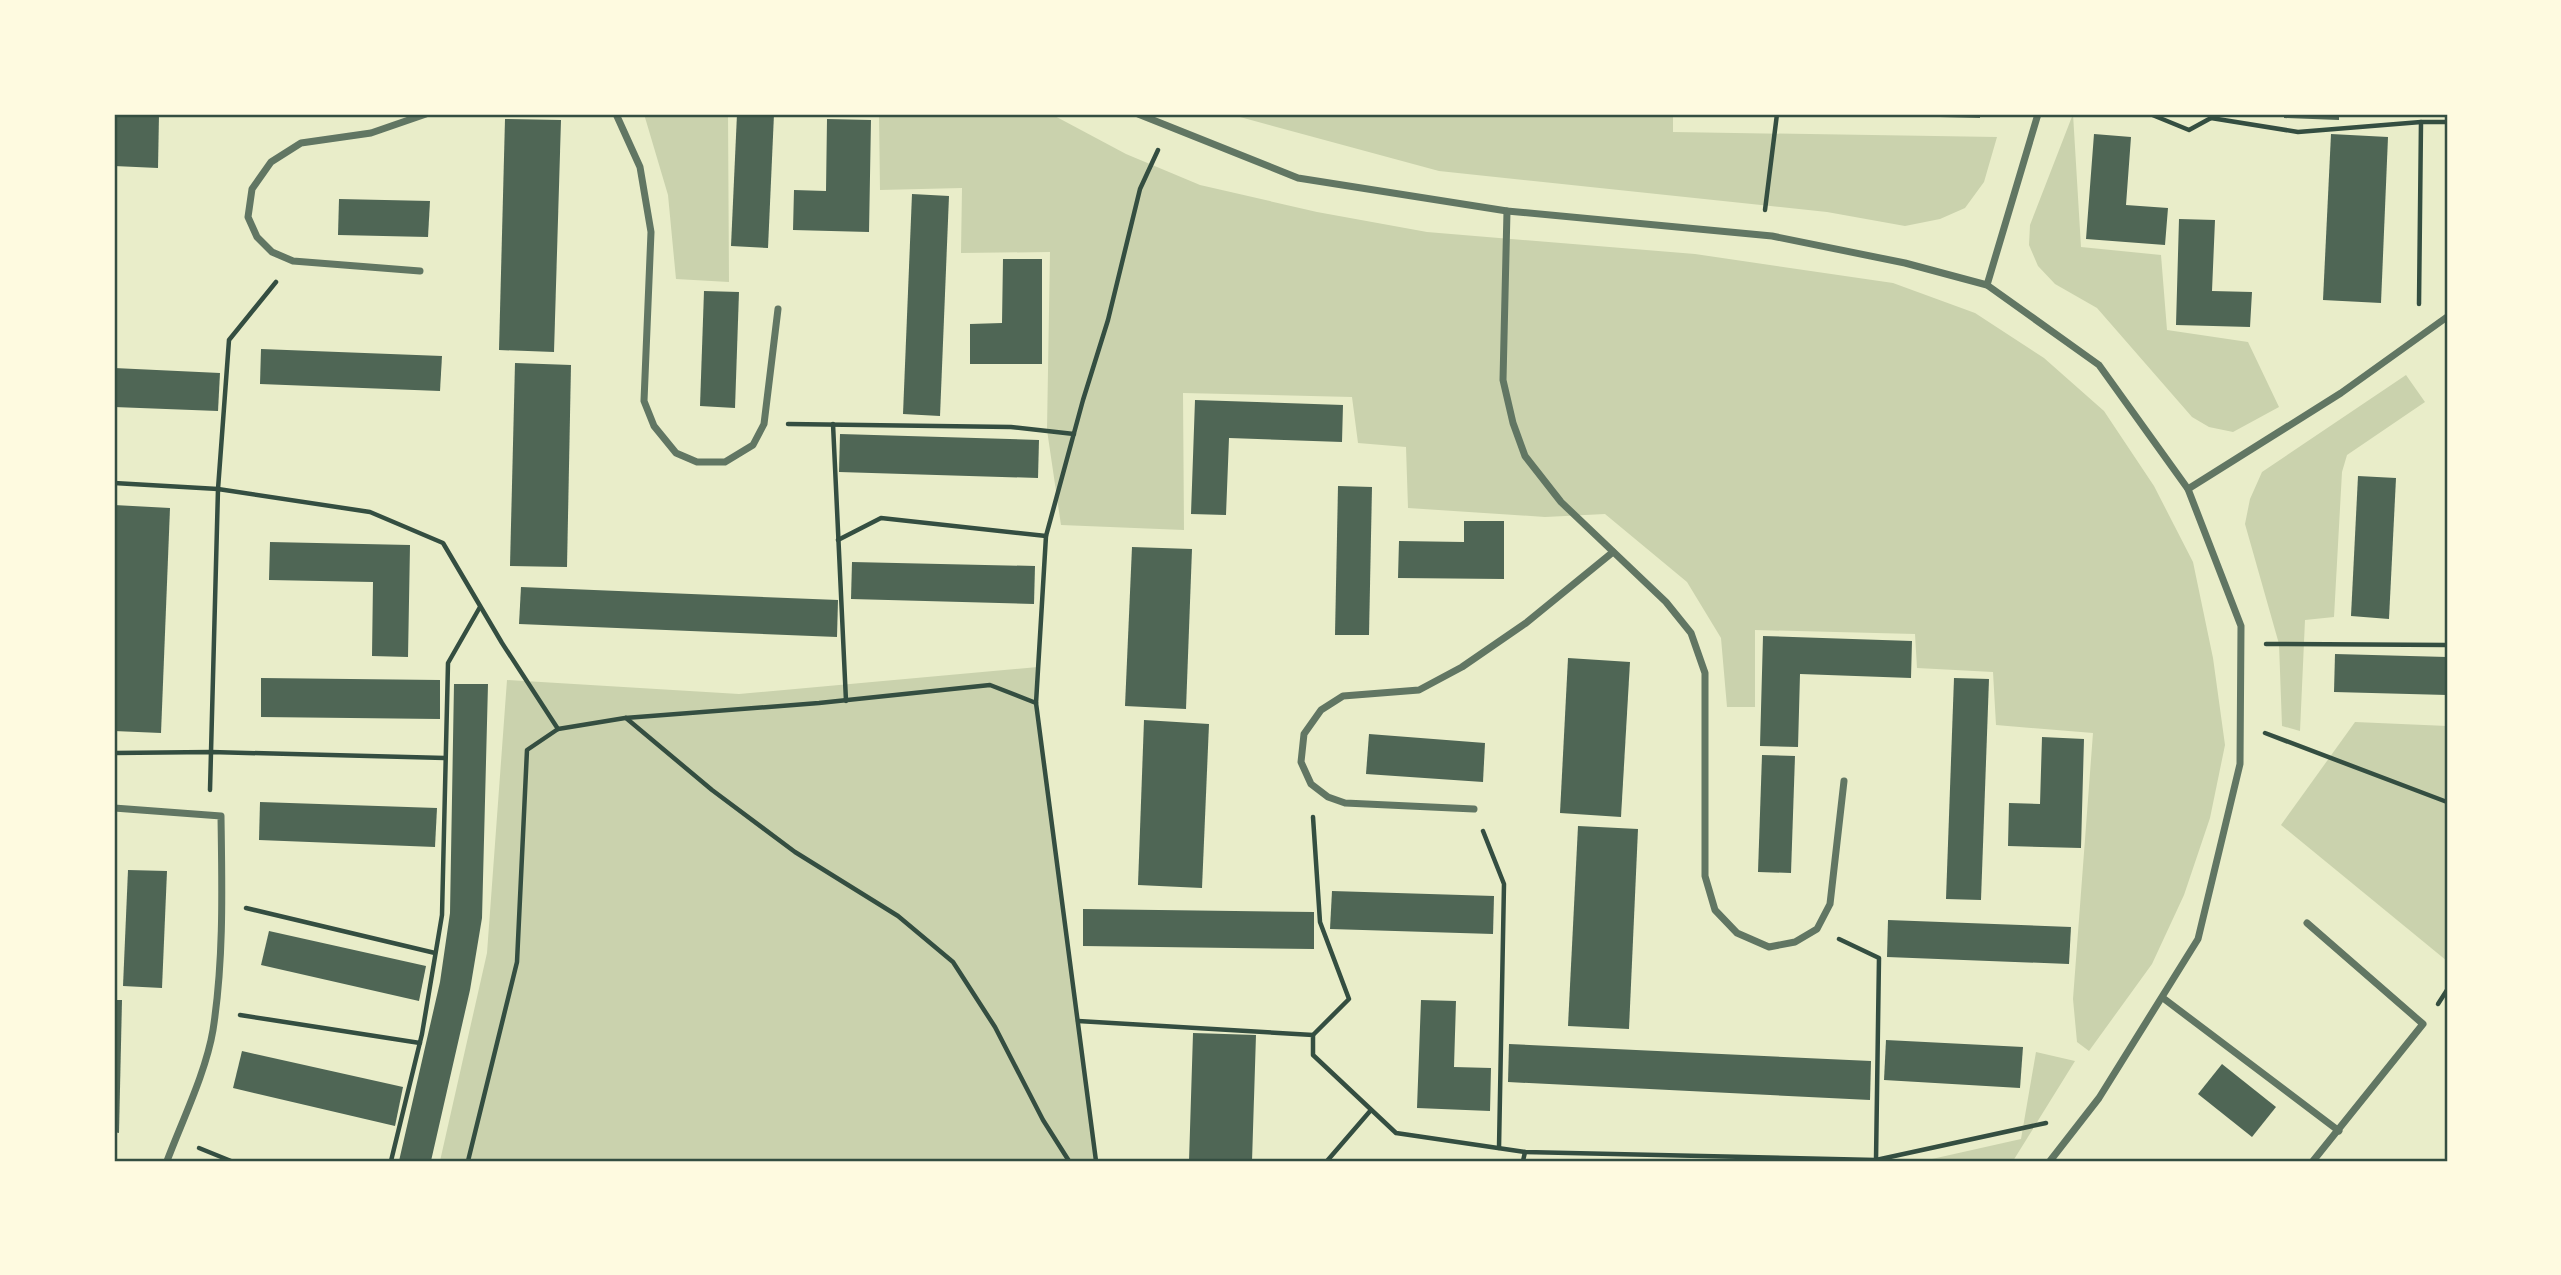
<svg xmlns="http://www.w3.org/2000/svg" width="2561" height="1275" viewBox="0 0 2561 1275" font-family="'Work Sans',sans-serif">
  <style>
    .green { fill: #cad2ad }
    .building { fill: #4f6655 }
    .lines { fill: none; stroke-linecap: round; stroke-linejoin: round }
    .path { stroke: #344e41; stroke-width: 4.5 }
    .minor { stroke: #617663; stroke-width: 7 }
    .neatline { fill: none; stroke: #344e41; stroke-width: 2.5 }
  </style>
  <rect width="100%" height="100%" fill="#e9edc9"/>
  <g class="green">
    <polygon points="644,114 728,114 729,282 676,279 668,195"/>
    <polygon points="879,114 1051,114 1126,154 1200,185 1317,212 1427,232 1695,254 1893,283 1975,313 2044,358 2104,411 2154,486 2193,562 2213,658 2225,745 2210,818 2184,895 2152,964 2089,1051 2077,1042 2073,999 2093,733 1996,725 1993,672 1917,668 1915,634 1755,630 1755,707 1727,707 1721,638 1687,582 1605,514 1545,517 1408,508 1406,447 1358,443 1352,397 1183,393 1184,530 1061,525 1047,430 1050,252 961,253 962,188 880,190"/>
    <polygon points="1229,114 1673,114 1673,132 1997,137 1984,182 1965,208 1940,219 1905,226 1827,212 1439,171"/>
    <polygon points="2073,114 2081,247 2161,255 2167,330 2248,342 2279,407 2233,432 2209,427 2192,417 2097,308 2055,284 2038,266 2029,245 2030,225"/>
    <polygon points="2406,375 2425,402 2347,455 2342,472 2334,617 2305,620 2300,731 2282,726 2279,644 2245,524 2250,499 2262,472"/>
    <polygon points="1038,667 1036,703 1096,1161 440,1161 487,953 507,680 739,694"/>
    <polygon points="2355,722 2447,726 2447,961 2281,825"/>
    <polygon points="2036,1052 2075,1061 2013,1161 1923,1161 2021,1139"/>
  </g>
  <g class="building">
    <polygon points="114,114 159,114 158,168 114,166"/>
    <polygon points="737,114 774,114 768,248 731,246"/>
    <polygon points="1900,114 1980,114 1980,118 1900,116"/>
    <polygon points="2284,114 2339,114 2339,120 2284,118"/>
    <polygon points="505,119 561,120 554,352 499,350"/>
    <polygon points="827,119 871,120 869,232 793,230 794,190 826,191"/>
    <polygon points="2094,134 2131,137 2126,205 2168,208 2165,245 2086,239"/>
    <polygon points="2331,134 2388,137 2381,303 2323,300"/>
    <polygon points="912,194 949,196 940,416 903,414"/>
    <polygon points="339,199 430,201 428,237 338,235"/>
    <polygon points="2179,219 2215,220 2212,291 2252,292 2250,327 2176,325"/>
    <polygon points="1003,259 1042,259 1042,364 970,364 970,324 1002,323"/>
    <polygon points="704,291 739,292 735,408 700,406"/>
    <polygon points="261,349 442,356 440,391 260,384"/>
    <polygon points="515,363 571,365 567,567 510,566"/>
    <polygon points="114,368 220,373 218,411 114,407"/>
    <polygon points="1195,400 1343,405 1342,442 1229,438 1226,515 1191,514"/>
    <polygon points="840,434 1039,440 1038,478 839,472"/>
    <polygon points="2358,476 2396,478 2389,619 2351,616"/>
    <polygon points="1338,486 1372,487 1369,635 1335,635"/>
    <polygon points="114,505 170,508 161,733 114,731"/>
    <polygon points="1464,521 1504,521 1504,579 1398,578 1399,541 1464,542"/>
    <polygon points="270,542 410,545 408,657 372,656 373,582 269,580"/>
    <polygon points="1132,547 1192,549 1186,709 1125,706"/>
    <polygon points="852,562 1035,566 1034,604 851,599"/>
    <polygon points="521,587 838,600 837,637 519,624"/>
    <polygon points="1763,636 1912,641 1911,678 1800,674 1798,747 1760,746"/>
    <polygon points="2335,654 2447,657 2447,695 2334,692"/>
    <polygon points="1568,658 1630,662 1621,817 1560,813"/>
    <polygon points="261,678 440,680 440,719 261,717"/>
    <polygon points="1954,678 1989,679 1981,900 1946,899"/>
    <polygon points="454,684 488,684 482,918 470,990 431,1161 399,1161 440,982 450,913"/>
    <polygon points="1144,720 1209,724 1202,888 1138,885"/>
    <polygon points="1369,734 1485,743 1483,782 1366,774"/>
    <polygon points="2042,737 2084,739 2081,848 2008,846 2009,803 2040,804"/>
    <polygon points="1762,755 1795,756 1791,873 1758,872"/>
    <polygon points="260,802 437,808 435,847 259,840"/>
    <polygon points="1578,826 1638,829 1629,1029 1568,1026"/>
    <polygon points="128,870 167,871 162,988 123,986"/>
    <polygon points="1332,891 1494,896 1493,934 1330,929"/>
    <polygon points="1083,909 1314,912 1314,949 1083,946"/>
    <polygon points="1888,920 2071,927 2069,964 1887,957"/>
    <polygon points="269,931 426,966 419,1001 261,965"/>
    <polygon points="114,1000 122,1000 119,1133 114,1132"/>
    <polygon points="1421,1000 1456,1001 1454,1067 1491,1068 1490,1111 1417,1108"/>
    <polygon points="1193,1033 1256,1035 1252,1161 1189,1161"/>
    <polygon points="1886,1040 2023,1047 2020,1088 1884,1080"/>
    <polygon points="1509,1044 1871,1061 1870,1100 1508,1082"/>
    <polygon points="242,1051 403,1087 395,1126 233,1088"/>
    <polygon points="2222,1064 2276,1107 2252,1137 2198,1094"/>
  </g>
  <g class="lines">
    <g class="path">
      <polyline points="2150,114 2189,130 2211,118"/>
      <polyline points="2212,114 2211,118 2298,132 2421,122"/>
      <polyline points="1765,210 1777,114"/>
      <polyline points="2419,304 2421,122 2447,122"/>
      <polyline points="788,424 1011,427 1074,434"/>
      <polyline points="833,424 846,701"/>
      <polyline points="114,483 218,489 229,340 276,282"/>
      <polyline points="838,540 881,518 1046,536"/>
      <polyline points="2266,644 2447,645"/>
      <polyline points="626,718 712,790 795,852 898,916 953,962 995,1027 1043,1120 1069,1161"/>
      <polyline points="2265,733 2447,802"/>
      <polyline points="114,753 211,752 445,758"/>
      <polyline points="210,790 218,489 370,512 443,543 502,643 558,729"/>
      <polyline points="1313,817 1320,922 1349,999 1313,1035"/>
      <polyline points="1483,831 1504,884 1499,1148"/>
      <polyline points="246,908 435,953"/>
      <polyline points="1839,939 1879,958 1876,1160"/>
      <polyline points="2438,1004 2447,990"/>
      <polyline points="240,1015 420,1043"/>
      <polyline points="1078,1021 1313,1035 1313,1055 1396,1133 1525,1152 1876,1160 2046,1123"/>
      <polyline points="199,1148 231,1161"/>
      <polyline points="391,1161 422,1034 442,915 448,663 480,607"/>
      <polyline points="468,1161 517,962 527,750 558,729 625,718 819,703 990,685 1036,703"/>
      <polyline points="1096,1161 1036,703 1046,536 1083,400 1108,320 1140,189 1158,150"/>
      <polyline points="1327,1161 1371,1110"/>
      <polyline points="1523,1161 1525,1152"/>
    </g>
    <g class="minor">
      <polyline points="616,114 640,167 651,232 644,401 654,426 676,453 697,462 725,462 753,445 764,424 778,309"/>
      <polyline points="1138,114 1298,178 1507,211 1772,236 1905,263 1987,285 2099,365 2188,489 2241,626 2240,764 2198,939 2099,1098 2050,1161"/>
      <polyline points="1507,211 1503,380 1513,423 1525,456 1561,502 1666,602 1691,633 1705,673 1705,876 1715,910 1737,933 1769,947 1795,942 1817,929 1830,904 1844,781"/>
      <polyline points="420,271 293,261 272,252 257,237 248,217 252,189 271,162 301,143 371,133 426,114"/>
      <polyline points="1987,285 2038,114"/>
      <polyline points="2188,489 2341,393 2447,317"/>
      <path d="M114,808L221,816C222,887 224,959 213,1030C206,1072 182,1121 167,1161"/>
      <polyline points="1474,809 1345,803 1328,797 1311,784 1301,762 1304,734 1321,710 1343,696 1419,690 1462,667 1526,623 1613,552"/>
      <polyline points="2307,923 2423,1024 2313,1161"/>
      <polyline points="2163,998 2339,1131"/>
    </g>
  </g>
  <rect width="2561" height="1275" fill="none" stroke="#fefae0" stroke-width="231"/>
  <rect x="116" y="116" width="2330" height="1044" class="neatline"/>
</svg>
